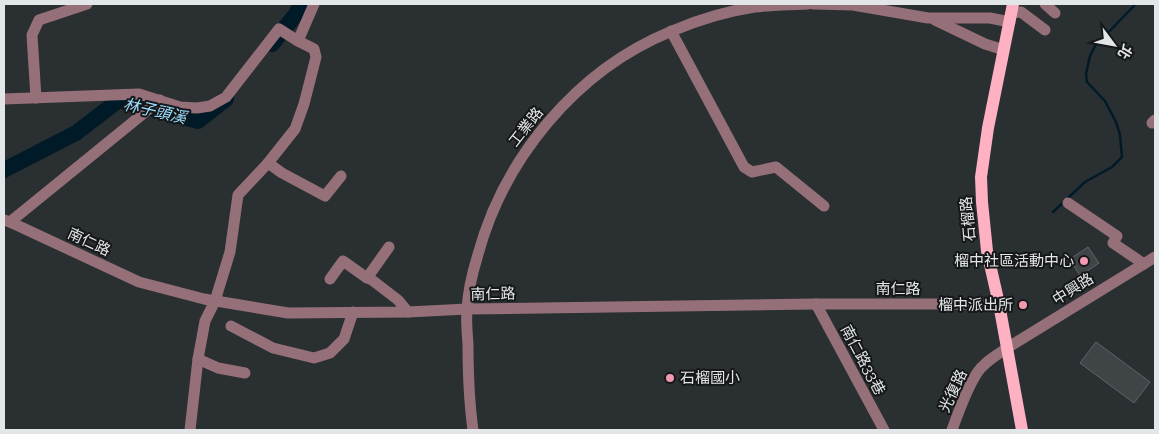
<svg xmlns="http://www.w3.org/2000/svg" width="1159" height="434" viewBox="0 0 1159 434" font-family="'Roboto Serif','Noto Sans TC',serif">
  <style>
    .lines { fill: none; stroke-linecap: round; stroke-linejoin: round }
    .stream { stroke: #001b27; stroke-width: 2.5 }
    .river { stroke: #001b27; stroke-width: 16 }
    .building { fill: #3f4447; stroke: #5e6467 }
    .minor { stroke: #957078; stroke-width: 11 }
    .major { stroke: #fdb1c2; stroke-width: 12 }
    .poi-dot { fill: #f29aaf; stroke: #151718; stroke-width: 2 }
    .labels { text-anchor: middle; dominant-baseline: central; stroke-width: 4; stroke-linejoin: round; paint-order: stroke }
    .street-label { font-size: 15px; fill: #e3e6e8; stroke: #151718 }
    .poi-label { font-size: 15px; fill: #e3e6e8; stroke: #151718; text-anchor: end }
    .water-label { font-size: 16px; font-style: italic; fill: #99ddfe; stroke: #151718 }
  </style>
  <rect width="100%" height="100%" fill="#2a2f32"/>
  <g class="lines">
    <polyline class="stream" points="1053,212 1085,182 1112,167 1122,157 1120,135 1116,122 1105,101 1087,82 1086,74 1090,56 1095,46 1133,7 1135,4"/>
    <g class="river">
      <polyline points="272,44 296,14 301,4"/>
      <polyline points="4,170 76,133 119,100 198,121 226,99"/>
    </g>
  </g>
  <g class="building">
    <polygon points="1088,247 1099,263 1080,276 1070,259"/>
    <polygon points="1096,342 1150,382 1134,403 1080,363"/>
  </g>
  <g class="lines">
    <g class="minor">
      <polyline points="813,4 853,5 928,18 990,18 1010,22"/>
      <polyline points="1045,4 1055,13"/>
      <polyline points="1012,13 1021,12 1045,30"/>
      <polyline points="935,20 985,44 1004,50"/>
      <polyline points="671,31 744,167 752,172 776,167 824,206"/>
      <polyline points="298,41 314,4"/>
      <polyline points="36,98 32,35 39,20 87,4"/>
      <polyline points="4,99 139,94 180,107 197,108 210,106 226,97 279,29 298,41 314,49 316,57 304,104 295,129 268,163 238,195 230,252 215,301 205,321 198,359 190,430"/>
      <polyline points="1152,123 1155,120"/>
      <polyline points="268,163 282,173 325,196 341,176"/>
      <polyline points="1068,203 1117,236 1113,243 1144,264"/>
      <polyline points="4,220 10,222 139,282 204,299 288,313 408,312 467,309 816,304 999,304"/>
      <polyline points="10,222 160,100"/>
      <polyline points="367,278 389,247"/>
      <polyline points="330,279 343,261 367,278 372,280 398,300 408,312"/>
      <polyline points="816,304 884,430"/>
      <polyline points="231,326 273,348 314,358 330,353 344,339 353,312"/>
      <polyline points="198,359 218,368 245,373"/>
      <path d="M473,430C469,401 468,373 468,344C467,332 466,321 467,310C468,292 472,274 477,258C503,159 576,70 672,31C698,20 727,11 755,7C772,5 790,5 808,4"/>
      <path d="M952,430C959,411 966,390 977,373C984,362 997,355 1007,348L1155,257"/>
    </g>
    <polyline class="major" points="1013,4 988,128 981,177 982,202 987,251 999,304 1022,430"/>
  </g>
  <g class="poi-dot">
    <circle cx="1084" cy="261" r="5"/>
    <circle cx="1023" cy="305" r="5"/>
    <circle cx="670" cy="378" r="5"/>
  </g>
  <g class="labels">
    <g class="street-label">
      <text transform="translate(526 127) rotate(-52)">工業路</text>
      <text transform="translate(968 219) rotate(-95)">石榴路</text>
      <text transform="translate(89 242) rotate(25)">南仁路</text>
      <text x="898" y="289">南仁路</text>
      <text transform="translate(1073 289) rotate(-32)">中興路</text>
      <text transform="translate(493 294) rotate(-1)">南仁路</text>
      <text transform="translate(863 360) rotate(62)">南仁路33巷</text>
      <text transform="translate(953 391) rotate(-65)">光復路</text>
    </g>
    <g class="poi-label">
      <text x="1074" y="261">榴中社區活動中心</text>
      <text x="1013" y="305">榴中派出所</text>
      <text x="680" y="378" text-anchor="start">石榴國小</text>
    </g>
    <g class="water-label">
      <text transform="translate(155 111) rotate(13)">林子頭溪</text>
    </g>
  </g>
  <rect width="1159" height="434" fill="none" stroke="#e3e6e8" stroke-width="10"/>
  <g transform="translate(1114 45) rotate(122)" stroke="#151718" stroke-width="4" paint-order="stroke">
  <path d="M0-4L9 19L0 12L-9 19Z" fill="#e3e6e8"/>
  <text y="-8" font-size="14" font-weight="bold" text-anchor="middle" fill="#e3e6e8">北</text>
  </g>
</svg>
